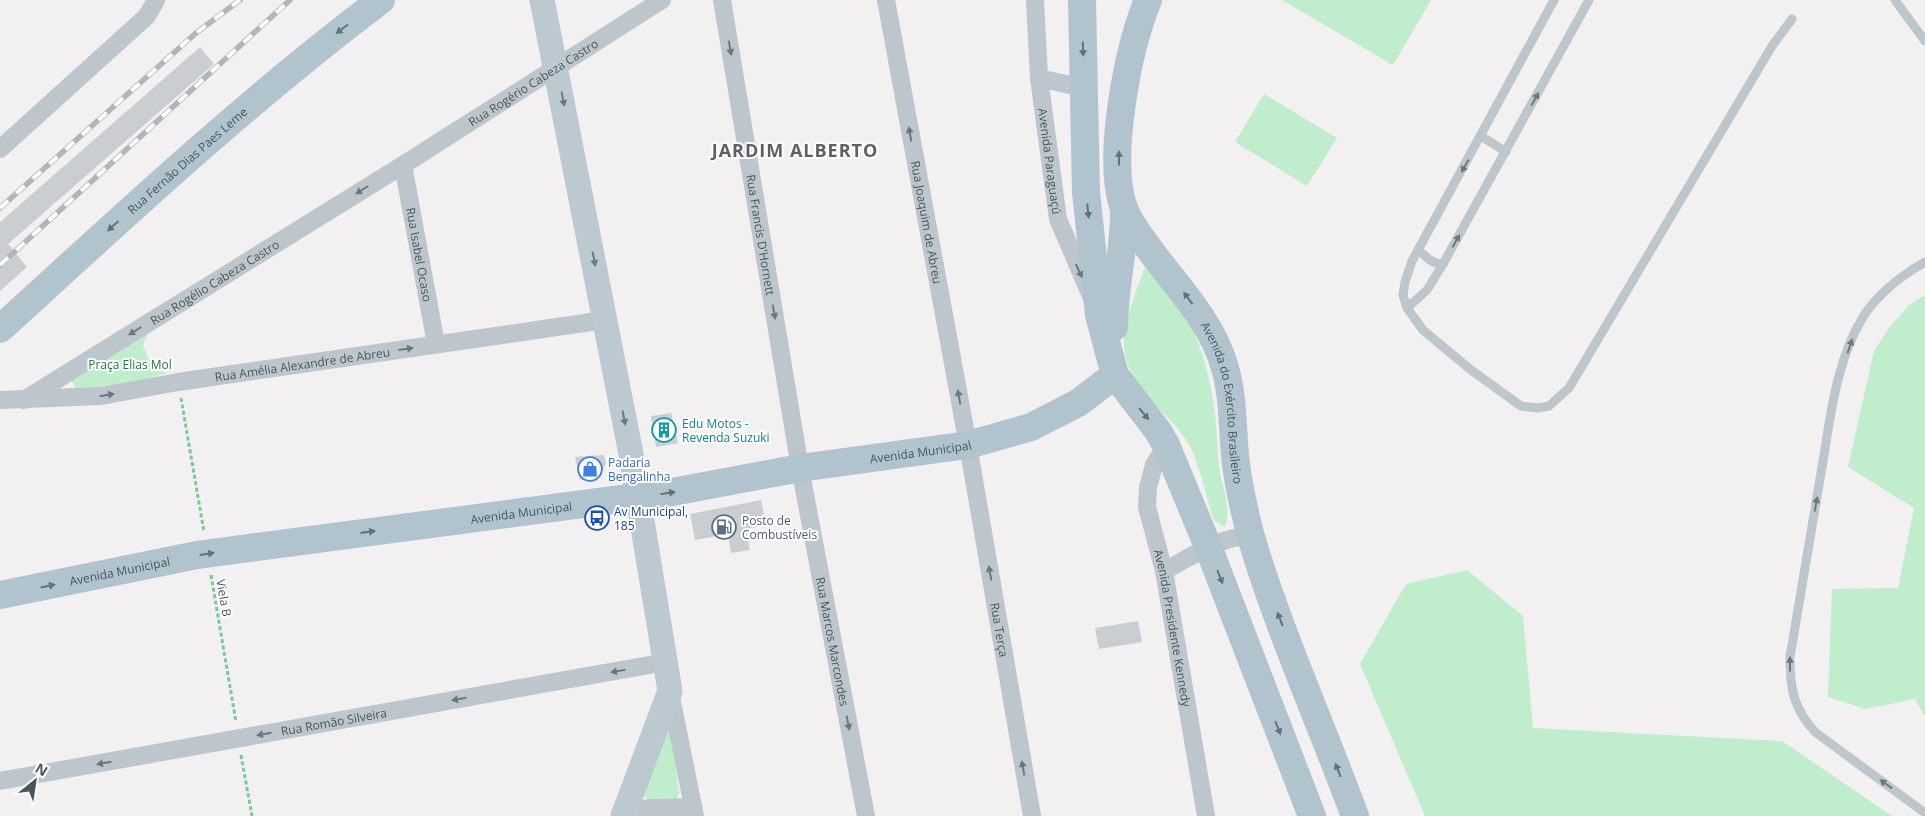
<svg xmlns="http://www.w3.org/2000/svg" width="1925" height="816" viewBox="0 0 1925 816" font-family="'Open Sans',sans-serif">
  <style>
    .green { fill: #c0edcb }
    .building { fill: #caced2 }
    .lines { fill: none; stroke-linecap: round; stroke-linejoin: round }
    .path { stroke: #7aca96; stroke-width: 3; stroke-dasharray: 4 2.5; stroke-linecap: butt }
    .service { stroke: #bcc6cc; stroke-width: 9 }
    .minor { stroke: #bcc6cc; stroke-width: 18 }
    .secondary { stroke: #bcc9d0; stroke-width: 25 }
    .primary { stroke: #b1c3cd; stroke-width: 28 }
    .rail-casing { stroke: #b2b6ba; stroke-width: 5.5 }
    .rail { stroke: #fff; stroke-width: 4; stroke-dasharray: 11; stroke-linecap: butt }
    .oneway { fill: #627178 }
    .oneway2 { fill: #6b787e }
    .oneway3 { fill: #6b787f }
    .labels { text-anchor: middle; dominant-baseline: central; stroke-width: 4; stroke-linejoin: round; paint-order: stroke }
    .street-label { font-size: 12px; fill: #48565c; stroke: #fff }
    .park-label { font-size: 12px; fill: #1b7b3c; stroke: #fff }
    .culture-label { font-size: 12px; fill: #0d838f; stroke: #fff; text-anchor: start }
    .shop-label { font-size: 12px; fill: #366cbe; stroke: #fff; text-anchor: start }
    .transit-label { font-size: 12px; fill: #164399; stroke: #fff; text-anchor: start }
    .service-label { font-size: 12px; fill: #4e5e75; stroke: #fff; text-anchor: start }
    .district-label { font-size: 18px; font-weight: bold; letter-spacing: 1px; fill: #5c6164; stroke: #fff }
  </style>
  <rect width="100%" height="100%" fill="#f2f0f0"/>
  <g class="green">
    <polygon points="1282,0 1431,0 1393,65"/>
    <polygon points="1264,94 1337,138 1307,186 1235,142"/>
    <path d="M1145,266C1190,301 1208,359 1215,414C1217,431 1217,449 1219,467C1222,487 1232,507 1225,527L1214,521C1207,498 1201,471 1191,448C1182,431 1167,417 1154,404C1106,351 1125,326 1145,266Z"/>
    <polygon points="1925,295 1925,717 1915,699 1866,709 1828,697 1832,589 1898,588 1914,508 1848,467 1874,351 1889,328 1908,306"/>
    <polygon points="149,330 143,345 153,370 168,373 111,388 77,393 71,379"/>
    <polygon points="1467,570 1523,616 1533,728 1782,741 1892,816 1425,816 1360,664 1406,584"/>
    <polygon points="668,725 672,732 679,793 676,802 651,803 643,794"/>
  </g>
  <g class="building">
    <polygon points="200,47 214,64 8,244 27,267 0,291 0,222"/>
    <polygon points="671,413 678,443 656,447 651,416"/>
    <polygon points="604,455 606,464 599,474 593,478 580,480 575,457"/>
    <polygon points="761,500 766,525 746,529 750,550 731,553 728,534 695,540 690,514"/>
    <polygon points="1138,621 1142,642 1099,649 1095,628"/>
  </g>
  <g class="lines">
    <g class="path">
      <polyline points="181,398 204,532"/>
      <polyline points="211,575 236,722"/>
      <polyline points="241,755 252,816"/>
    </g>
    <g class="service">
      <polyline points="1554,0 1412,261 1405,282 1403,295 1407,308 1423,330 1471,370 1521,406 1538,408 1549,406 1569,388 1772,46 1792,19"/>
      <polyline points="1895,0 1925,41"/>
      <polyline points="1481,136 1506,152"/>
      <path d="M1418,249C1426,257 1432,264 1443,264"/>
      <path d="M1925,262C1901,276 1878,293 1863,317C1835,362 1830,422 1821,473C1811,534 1800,595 1790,657C1790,688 1793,708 1815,732L1925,813"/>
      <polyline points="1407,308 1427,290 1443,264 1589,0"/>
    </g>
    <g class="minor">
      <path id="s1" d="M722,0L800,468L866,816"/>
      <path id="s2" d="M886,0L968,445L1032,816"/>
      <path id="s3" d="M1035,0L1039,78L1058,219L1091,296"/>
      <polyline points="1039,78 1083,88"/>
      <polyline points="0,149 147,16 156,0"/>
      <path id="s4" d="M403,165L436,344"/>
      <path id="s5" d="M0,400L101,396L178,382L605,320"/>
      <path id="s6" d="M24,400L403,165L662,0"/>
      <path id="s7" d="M1166,445L1154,465L1148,487L1147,507L1164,571L1206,816"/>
      <path d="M1164,571C1191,557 1220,536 1251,536"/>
      <polyline points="670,692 695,816"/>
      <path id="s8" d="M0,781L666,662"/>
      <polyline points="626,809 693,807"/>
    </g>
    <polyline class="secondary" points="542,0 631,454 670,691 623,816"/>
    <g class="primary">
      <polyline points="1082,0 1086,192 1099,315 1115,375 1158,431 1166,445 1209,549 1312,816"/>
      <path id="s9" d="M1148,0C1128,49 1107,155 1123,206C1129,224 1145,243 1156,258C1183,293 1213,325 1225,368C1234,399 1232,432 1236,464C1239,488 1245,514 1251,537C1279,631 1321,724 1355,816"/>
      <path d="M1114,327C1114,287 1125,248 1124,208"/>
      <path id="s10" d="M0,329C124,216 247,101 381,0"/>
      <path id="s11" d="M0,595L197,555L667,493L800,468L968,445L1031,427L1078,403L1115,375"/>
    </g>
    <g class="rail-casing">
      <g id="rail">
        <polyline points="0,208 196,33 240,0"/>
        <polyline points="0,265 290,0"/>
      </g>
    </g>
    <use href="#rail" class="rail"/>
  </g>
  <defs><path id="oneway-solid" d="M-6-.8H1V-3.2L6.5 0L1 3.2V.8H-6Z" transform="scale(1.25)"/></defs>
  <g class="oneway">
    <use href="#oneway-solid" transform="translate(342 29) rotate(143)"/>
    <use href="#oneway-solid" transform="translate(1083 49) rotate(89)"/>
    <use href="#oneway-solid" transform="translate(1119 158) rotate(-90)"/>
    <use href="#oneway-solid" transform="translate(1088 211) rotate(84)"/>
    <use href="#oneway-solid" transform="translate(113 226) rotate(138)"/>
    <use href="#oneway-solid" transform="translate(1188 298) rotate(-126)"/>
    <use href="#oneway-solid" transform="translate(1144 414) rotate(50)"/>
    <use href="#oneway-solid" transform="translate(668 493) rotate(-9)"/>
    <use href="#oneway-solid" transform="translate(368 532) rotate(-8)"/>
    <use href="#oneway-solid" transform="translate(207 554) rotate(-8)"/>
    <use href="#oneway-solid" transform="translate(1220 577) rotate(69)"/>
    <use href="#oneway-solid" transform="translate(48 586) rotate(-12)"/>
    <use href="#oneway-solid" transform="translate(1280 619) rotate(-111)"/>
    <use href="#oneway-solid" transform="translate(1278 728) rotate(69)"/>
    <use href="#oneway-solid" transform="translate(1338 770) rotate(-111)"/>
  </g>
  <g class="oneway2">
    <use href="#oneway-solid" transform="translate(730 48) rotate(80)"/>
    <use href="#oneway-solid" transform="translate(1535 99) rotate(-61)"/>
    <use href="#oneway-solid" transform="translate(910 134) rotate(-100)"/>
    <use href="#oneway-solid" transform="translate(1465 166) rotate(119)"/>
    <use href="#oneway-solid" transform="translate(362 190) rotate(148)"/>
    <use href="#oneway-solid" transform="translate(1456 241) rotate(-61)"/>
    <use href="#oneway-solid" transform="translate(1079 271) rotate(65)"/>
    <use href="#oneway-solid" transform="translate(774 312) rotate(80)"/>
    <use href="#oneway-solid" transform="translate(135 331) rotate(148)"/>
    <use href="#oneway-solid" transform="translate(1850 346) rotate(-71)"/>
    <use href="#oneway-solid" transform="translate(406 349) rotate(-8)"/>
    <use href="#oneway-solid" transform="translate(107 395) rotate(-9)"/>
    <use href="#oneway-solid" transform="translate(959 397) rotate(-100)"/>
    <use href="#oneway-solid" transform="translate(1816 504) rotate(-80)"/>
    <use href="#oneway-solid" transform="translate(990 573) rotate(-100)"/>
    <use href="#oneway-solid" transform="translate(1790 664) rotate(-90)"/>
    <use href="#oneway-solid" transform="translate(618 671) rotate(170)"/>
    <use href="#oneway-solid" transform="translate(459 699) rotate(170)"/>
    <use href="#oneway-solid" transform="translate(848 723) rotate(79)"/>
    <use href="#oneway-solid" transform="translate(264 734) rotate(170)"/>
    <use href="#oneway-solid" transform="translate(104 763) rotate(170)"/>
    <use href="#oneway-solid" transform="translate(1023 768) rotate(-100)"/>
    <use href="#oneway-solid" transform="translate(1886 784) rotate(-144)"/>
  </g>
  <g class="oneway3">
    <use href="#oneway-solid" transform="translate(563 99) rotate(79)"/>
    <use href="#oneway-solid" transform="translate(594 259) rotate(79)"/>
    <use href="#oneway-solid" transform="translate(624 418) rotate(79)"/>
  </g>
  <defs>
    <g id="building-ring" transform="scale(1.25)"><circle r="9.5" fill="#fff" stroke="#0f9aa8" stroke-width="1.5"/><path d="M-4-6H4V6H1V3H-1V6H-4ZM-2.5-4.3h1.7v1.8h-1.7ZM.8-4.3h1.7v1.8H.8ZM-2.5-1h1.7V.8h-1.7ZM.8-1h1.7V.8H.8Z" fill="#0f9aa8"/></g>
    <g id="shop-ring" transform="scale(1.25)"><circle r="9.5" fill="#fff" stroke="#3f7fe0" stroke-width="1.5"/><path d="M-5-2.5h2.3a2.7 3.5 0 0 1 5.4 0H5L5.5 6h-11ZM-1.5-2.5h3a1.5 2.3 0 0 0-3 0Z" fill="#3f7fe0"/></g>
    <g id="bus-ring" transform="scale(1.25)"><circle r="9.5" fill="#fff" stroke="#1a4fb4" stroke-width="1.5"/><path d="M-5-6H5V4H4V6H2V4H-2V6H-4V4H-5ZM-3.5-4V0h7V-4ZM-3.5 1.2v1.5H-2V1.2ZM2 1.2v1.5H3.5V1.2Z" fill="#1a4fb4"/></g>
    <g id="fuel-ring" transform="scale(1.25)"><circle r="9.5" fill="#fff" stroke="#5c6f8a" stroke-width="1.5"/><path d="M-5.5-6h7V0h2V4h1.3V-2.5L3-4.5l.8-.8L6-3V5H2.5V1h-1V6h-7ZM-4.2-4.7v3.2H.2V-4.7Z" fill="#5c6f8a"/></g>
  </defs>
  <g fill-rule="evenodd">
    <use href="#building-ring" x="664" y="430"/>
    <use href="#shop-ring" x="590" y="469"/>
    <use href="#bus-ring" x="597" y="518"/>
    <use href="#fuel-ring" x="724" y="527"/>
  </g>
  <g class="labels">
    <g class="street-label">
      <text stroke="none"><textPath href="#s6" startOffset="600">Rua Rogério Cabeza Castro</textPath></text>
      <text stroke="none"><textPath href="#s10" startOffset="252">Rua Fernão Dias Paes Leme</textPath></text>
      <text stroke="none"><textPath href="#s3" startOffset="162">Avenida Paraguaçú</textPath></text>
      <text stroke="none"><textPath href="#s2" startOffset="226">Rua Joaquim de Abreu</textPath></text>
      <text stroke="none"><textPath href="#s1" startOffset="238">Rua Francis D'Hornett</textPath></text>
      <text stroke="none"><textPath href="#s4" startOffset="91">Rua Isabel Ocaso</textPath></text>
      <text stroke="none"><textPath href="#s6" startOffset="224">Rua Rogélio Cabeza Castro</textPath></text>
      <text stroke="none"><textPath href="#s5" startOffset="305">Rua Amélia Alexandre de Abreu</textPath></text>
      <text stroke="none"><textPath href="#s9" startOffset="436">Avenida do Exército Brasileiro</textPath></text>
      <text stroke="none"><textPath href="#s11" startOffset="932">Avenida Municipal</textPath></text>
      <text stroke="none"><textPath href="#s11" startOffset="528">Avenida Municipal</textPath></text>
      <text stroke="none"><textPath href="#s11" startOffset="122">Avenida Municipal</textPath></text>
      <text transform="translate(224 598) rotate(80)">Viela B</text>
      <text stroke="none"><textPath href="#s7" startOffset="190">Avenida Presidente Kennedy</textPath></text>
      <text stroke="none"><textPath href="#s2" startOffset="640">Rua Terça</textPath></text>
      <text stroke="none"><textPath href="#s1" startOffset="651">Rua Marcos Marcondes</textPath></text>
      <text stroke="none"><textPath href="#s8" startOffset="339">Rua Romão Silveira</textPath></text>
    </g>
    <g class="park-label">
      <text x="130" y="364">Praça Elias Mol</text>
    </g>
    <g class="culture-label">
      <text x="682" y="423">Edu Motos -<tspan x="682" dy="14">Revenda Suzuki</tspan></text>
    </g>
    <g class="shop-label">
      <text x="608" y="462">Padaria<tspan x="608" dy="14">Bengalinha</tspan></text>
    </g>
    <g class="transit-label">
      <text x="614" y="511">Av Municipal,<tspan x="614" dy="14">185</tspan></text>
    </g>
    <g class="service-label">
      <text x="742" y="520">Posto de<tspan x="742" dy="14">Combustíveis</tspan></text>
    </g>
    <g class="district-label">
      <text x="795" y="150">JARDIM ALBERTO</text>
    </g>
  </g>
  <g transform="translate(35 781) rotate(30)" stroke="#ffffff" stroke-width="4" paint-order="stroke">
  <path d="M0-4L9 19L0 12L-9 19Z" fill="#48565c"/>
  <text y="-8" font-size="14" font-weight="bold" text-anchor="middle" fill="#48565c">N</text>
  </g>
</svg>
